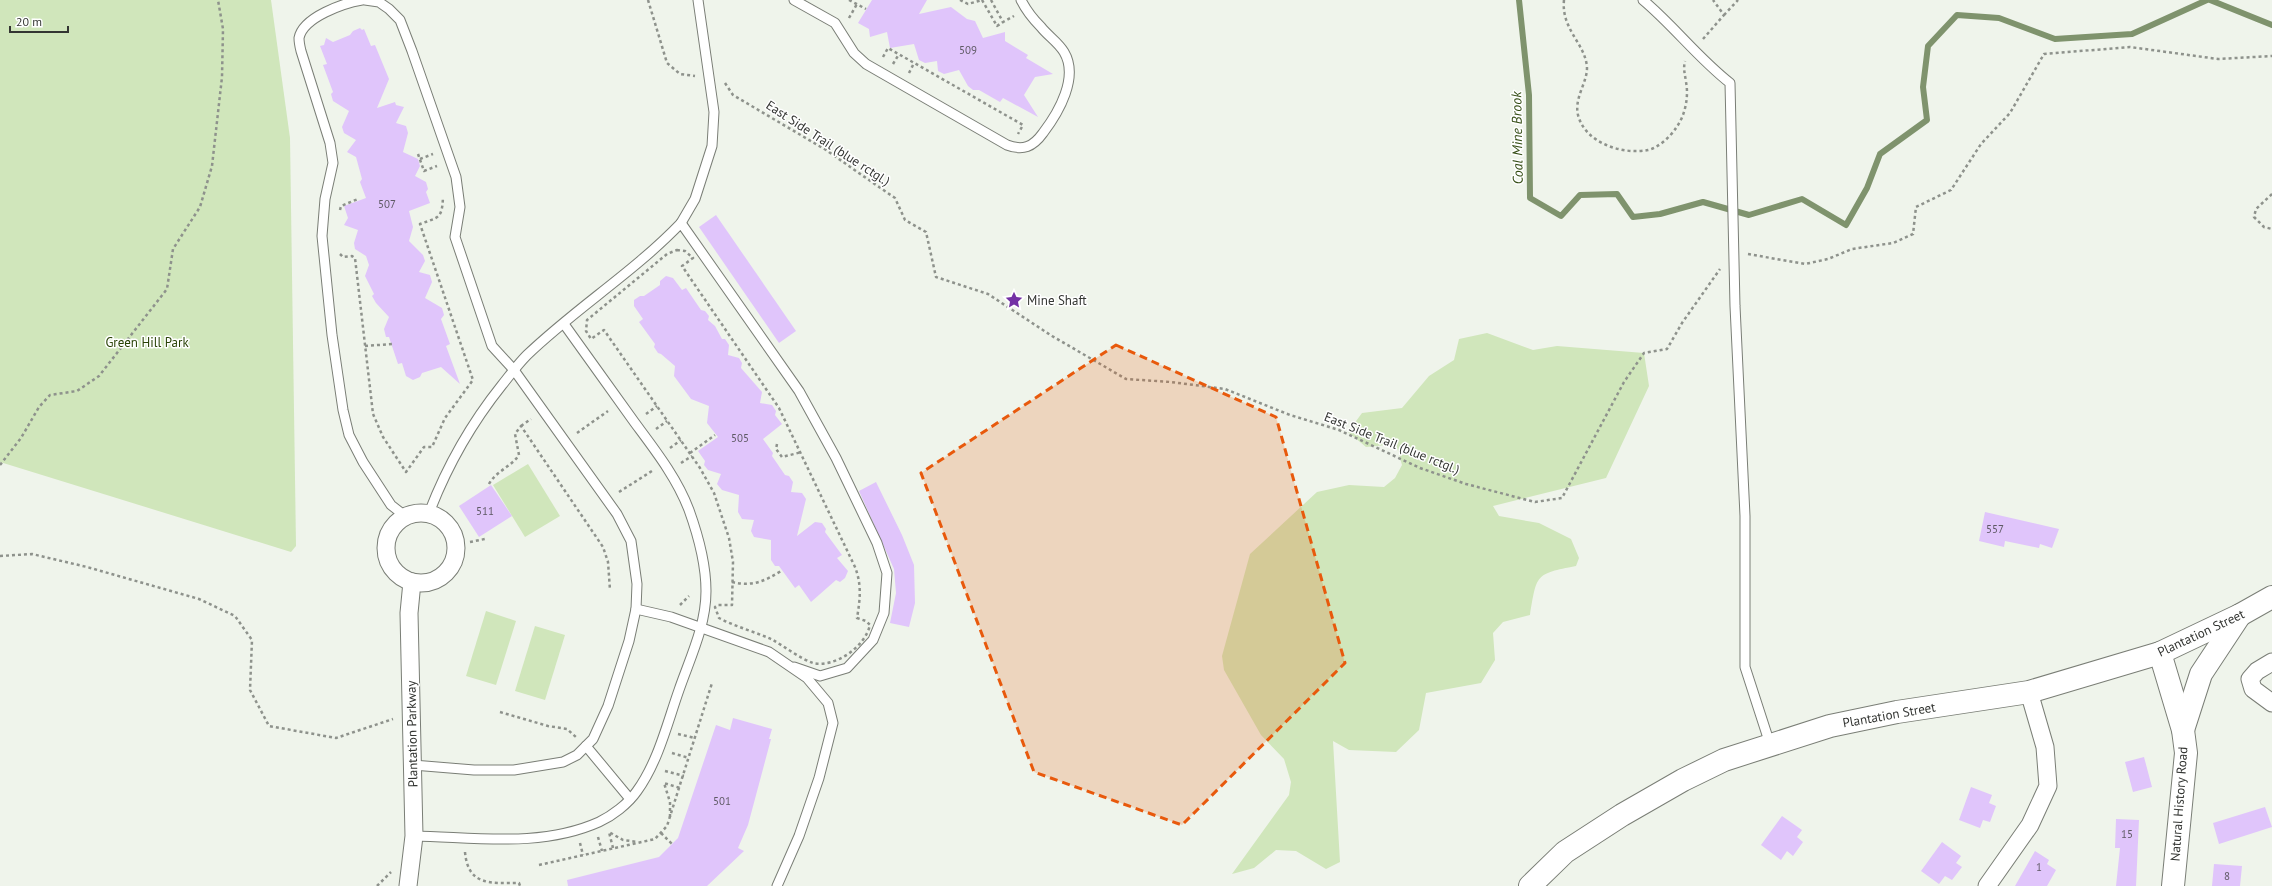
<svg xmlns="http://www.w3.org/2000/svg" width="2272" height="886" viewBox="0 0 2272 886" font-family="'PT Sans',sans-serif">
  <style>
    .green { fill: #d0e6bb }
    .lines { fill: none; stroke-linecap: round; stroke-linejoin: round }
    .stream { stroke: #7f936d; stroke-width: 6 }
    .building { fill: #e0c5fb }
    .service-casing { stroke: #7a7e76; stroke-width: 11 }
    .minor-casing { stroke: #7a7e76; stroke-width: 19 }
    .secondary-casing { stroke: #7a7e76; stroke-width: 24 }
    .path { stroke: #8e928c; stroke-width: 2.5; stroke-dasharray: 3 3; stroke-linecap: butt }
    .service { stroke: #fff; stroke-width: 9 }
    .minor { stroke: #fff; stroke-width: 17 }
    .secondary { stroke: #fff; stroke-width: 22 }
    .marked { fill: #e8590c; fill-opacity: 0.2; stroke: #e8590c; stroke-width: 3; stroke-dasharray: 8 5; stroke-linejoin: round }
    .labels { text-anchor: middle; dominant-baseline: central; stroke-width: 3; stroke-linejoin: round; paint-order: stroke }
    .number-label { font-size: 11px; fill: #5e5964 }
    .street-label { font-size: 13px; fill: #333532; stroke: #fff }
    .poi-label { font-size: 13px; fill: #333532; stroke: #fff; text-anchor: start }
    .park-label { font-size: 13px; fill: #294206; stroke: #fff }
    .water-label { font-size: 14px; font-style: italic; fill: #344d15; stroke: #fff }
  </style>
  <rect width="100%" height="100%" fill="#eff4eb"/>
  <g class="green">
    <polygon points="0,0 271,0 290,138 296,546 291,552 0,462"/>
    <path d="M1487,333L1533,350L1557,346L1644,353L1649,386L1606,478L1493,506L1499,516L1539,523L1571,539L1579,558L1576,566C1535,574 1537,574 1530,615L1503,622L1493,633L1495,660L1481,683L1426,693L1419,730L1396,752L1349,750L1333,741L1340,862L1326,869L1296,851L1276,850L1254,868L1232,874L1289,795L1291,782L1284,759L1261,735L1224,670L1222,656L1250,554L1317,492L1349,485L1384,487L1395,478L1402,465L1396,444L1366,447L1348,432L1362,413L1402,408L1429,376L1454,360L1459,339Z"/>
    <polygon points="528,464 560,516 525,537 493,485"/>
    <polygon points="486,611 516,621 496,685 466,676"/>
    <polygon points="535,626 565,635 545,700 515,691"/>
  </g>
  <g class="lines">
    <g class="stream">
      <polyline points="1519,0 1529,95 1530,198 1561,216 1580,195 1617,194 1633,217 1660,214 1703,202 1749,215 1802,199 1846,225 1867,188 1880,154 1927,120 1923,87 1928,46 1957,15 1999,18 2055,39 2132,34 2207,0"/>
      <polyline points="2210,0 2272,25"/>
    </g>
  </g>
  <g class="building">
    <polygon points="872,0 927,0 919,14 951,7 967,19 975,21 983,38 1005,32 1005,41 1028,55 1026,58 1053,74 1035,77 1024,95 1038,117 1003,98 1000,102 979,90 973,90 968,86 959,70 944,74 938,71 937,61 925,63 919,60 914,44 890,48 887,32 870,37 869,29 858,23"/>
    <polygon points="360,28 362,30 364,29 371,46 375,45 389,79 377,108 395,102 396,105 404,107 396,123 406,126 408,133 403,152 418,159 420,166 415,176 426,182 428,189 426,192 430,203 409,211 413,227 409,241 423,255 425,261 419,272 430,275 432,282 425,298 442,308 444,315 441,319 450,344 446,346 460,384 441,367 422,373 420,377 413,380 406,376 402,363 398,364 389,337 386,337 384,329 389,317 376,303 372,296 374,294 365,276 369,265 366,256 355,249 354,243 358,230 344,225 348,218 344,206 366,198 360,182 362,179 356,157 347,152 356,140 344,133 342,127 349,111 333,101 331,94 333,92 323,65 327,64 320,46 324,45 326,38 333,42 350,35 353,31"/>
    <polygon points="716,215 796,331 779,343 699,227"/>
    <polygon points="666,276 673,278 682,290 686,288 701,310 705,311 709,316 708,320 715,326 722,339 725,339 729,345 728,355 739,358 742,363 741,368 762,392 760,403 772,405 776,411 775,415 782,424 763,439 773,453 772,456 785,475 789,476 793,482 791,492 802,493 806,499 797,536 815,522 822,523 826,529 825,532 842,555 837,558 848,571 845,578 840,582 836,580 811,602 799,585 795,588 779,566 775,566 771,560 771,540 754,537 751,531 754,520 742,519 738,512 739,495 722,490 717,484 721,474 708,470 704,465 705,461 698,451 718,437 707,423 709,406 691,399 674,376 675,366 661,354 658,353 654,347 655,344 639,322 643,319 634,306 634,300 640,296 644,296 660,285 660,281"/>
    <polygon points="876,482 902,535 914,565 915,603 909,627 890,623 896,593 894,569 859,491"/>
    <polygon points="491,485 512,516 479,537 459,506"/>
    <polygon points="1985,512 2059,529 2052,548 2040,544 2039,548 2005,541 2004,547 1979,541"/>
    <polygon points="733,718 772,729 769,739 771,739 748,825 738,848 744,851 707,886 568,886 567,880 659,857 678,838 716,725 730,730"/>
    <polygon points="2144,757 2152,787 2133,792 2125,762"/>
    <polygon points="1971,787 1992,795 1989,803 1996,806 1990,822 1983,820 1980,828 1959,820"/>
    <polygon points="2265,807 2272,827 2219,844 2213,823"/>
    <polygon points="1782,816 1802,830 1797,837 1803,842 1793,856 1787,851 1781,860 1761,845"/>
    <polygon points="2116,819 2139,820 2136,886 2116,886 2120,848 2115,848"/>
    <polygon points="1942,842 1961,856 1956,863 1962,867 1952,880 1945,876 1939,884 1921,871"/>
    <polygon points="2035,851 2049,860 2047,864 2056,870 2047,886 2015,886"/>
    <polygon points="2214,864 2242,866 2240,886 2212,886"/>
  </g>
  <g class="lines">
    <g class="service-casing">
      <g id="service">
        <path d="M362,0C344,3 303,17 299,38C299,42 300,47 301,51L330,143L333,163L325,199L322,236L332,335L343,410L349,435L363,462L391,505L405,516"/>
        <polyline points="365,0 379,2 389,9 400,20 412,51 456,177 460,207 455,237 492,346 514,370 617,514 631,541 637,584 636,609 629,641 608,706 593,739 577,755 563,762 514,770 474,770 413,765"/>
        <path d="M794,0L835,23L854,53L866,64L1007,145C1023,151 1033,147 1043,133C1059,112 1079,77 1064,52C1058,42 1048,36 1041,27C1033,19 1026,10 1021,0"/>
        <path d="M1643,0C1674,26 1698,58 1730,83L1735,306L1745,516V667L1770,744"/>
        <polyline points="681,223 695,199 712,146 714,112 698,0"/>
        <path d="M429,513C447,466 470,425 502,385C510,375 518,364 527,355C576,308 634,272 681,223L799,391L836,458L877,543L887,573L884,613L873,640L847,668L820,676L794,667"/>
        <polyline points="636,609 671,617 769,652 807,678 828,703 833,723 819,778 799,836 777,886"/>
        <polyline points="586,746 630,799"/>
        <path d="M414,836C475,837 541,848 599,822C612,816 628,804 637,791C658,762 667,724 679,690C690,658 706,626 706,591C706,565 698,535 689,510C677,478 655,450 635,423C611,390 588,357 564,324"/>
      </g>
    </g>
    <g class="minor-casing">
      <g id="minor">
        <circle cx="421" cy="548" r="35"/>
        <polyline points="2272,662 2257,671 2250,679 2253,689 2272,703"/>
        <polyline points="408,886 414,836 409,613 412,582"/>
        <polyline points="1987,886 2030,825 2048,786 2045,747 2029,692"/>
      </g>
    </g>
    <g class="secondary-casing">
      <g id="secondary">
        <polyline points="2160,653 2183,730 2186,753 2173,886"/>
        <polyline points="2183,730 2201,674 2240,615"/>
        <polyline points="1530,886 1565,852 1622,815 1683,780 1724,760 1830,726 1897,712 2029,692 2160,653 2240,615 2272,597"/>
      </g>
    </g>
    <g class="path">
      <polyline points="648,0 667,63 680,74 695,76"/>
      <polyline points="849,0 866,9"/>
      <polyline points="960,0 968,4 982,0"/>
      <polyline points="982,0 997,26 1003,22"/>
      <polyline points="991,0 1003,22 1014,16"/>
      <path d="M1564,0C1561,30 1586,44 1587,68C1587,83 1574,98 1578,115C1585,143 1622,155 1648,150C1658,148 1670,137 1676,128C1685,116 1689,97 1686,82C1685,74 1683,69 1685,61"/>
      <polyline points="1724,15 1738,0"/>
      <polyline points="849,18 857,4"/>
      <polyline points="1703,39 1724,15 1713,0"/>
      <polyline points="883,57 888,48 1023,125 1018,134"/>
      <polyline points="893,64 899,54"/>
      <polyline points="909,73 914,63"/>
      <polyline points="725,83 733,95 826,150 866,178 895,198 905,220 926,232 936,277 988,294 1052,336 1126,379 1171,382 1225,389 1290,415 1339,430 1420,468 1466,484 1535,502 1562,498 1624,382 1644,353 1667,349 1682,323 1720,269"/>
      <polyline points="418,154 424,171 437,166"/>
      <polyline points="420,159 433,154"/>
      <polyline points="2272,194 2256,209 2254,217 2264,227 2272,229"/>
      <polyline points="340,210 341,206 358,199"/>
      <path d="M677,250L685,251L693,258L682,266L779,408L855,567C862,585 860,600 857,618L866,621L870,625C865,647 835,668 813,663C801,659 785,647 773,640C756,632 736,627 719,618L715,607L718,605H732L733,562L729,538L714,493L700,468L604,330L591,339L586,331L587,320L667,254Z"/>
      <path d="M340,254L343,257L352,256L355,258L373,414L383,437L406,472L424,447H432L445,418L473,380L420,224C439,217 442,219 443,197"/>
      <polyline points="1748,254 1805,264 1828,259 1852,249 1893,243 1913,234 1916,207 1951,190 1981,144 2010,113 2044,54 2130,47 2218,59 2272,56"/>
      <polyline points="365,346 392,344"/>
      <polyline points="646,414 657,406"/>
      <polyline points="521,426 531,419"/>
      <polyline points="656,429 667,421"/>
      <polyline points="577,433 608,411"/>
      <polyline points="777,444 776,449 782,457 802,452"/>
      <polyline points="670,448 681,440"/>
      <polyline points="690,453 715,435"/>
      <polyline points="681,463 692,456"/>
      <polyline points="0,465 21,438 39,407 50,395 77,391 99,376 167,289 173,249 200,207 212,166 222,77 223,29 218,0"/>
      <path d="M489,484C496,471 511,467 519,455L515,434L521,426L603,547L608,562L610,590"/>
      <polyline points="619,492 652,471"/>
      <polyline points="470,542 485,539"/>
      <polyline points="0,556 32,554 87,567 199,599 235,616 252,640 250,690 269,726 336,738 393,719"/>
      <path d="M732,582C752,587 765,581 781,571"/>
      <polyline points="680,605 689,596"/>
      <polyline points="500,712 548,726 567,729 576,737"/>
      <polyline points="678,734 695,738"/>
      <polyline points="672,753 689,758"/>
      <polyline points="665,771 684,776"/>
      <polyline points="670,817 670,802 664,783 680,788"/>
      <polyline points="661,833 672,844"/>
      <polyline points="598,837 602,851"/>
      <polyline points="580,843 583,855"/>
      <polyline points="613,848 609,832 623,840 638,842"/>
      <path d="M465,852C468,886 490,883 519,883L520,886"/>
      <polyline points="539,865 655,839 667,826 712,683"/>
      <polyline points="377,886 391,872"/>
    </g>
    <use href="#service" class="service"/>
    <use href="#minor" class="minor"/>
    <use href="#secondary" class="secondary"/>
  </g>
  <path class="marked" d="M1116,345L1276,417L1345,663L1182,825L1034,772L921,473Z"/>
  <defs>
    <g id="sight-bare" transform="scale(1.38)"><path d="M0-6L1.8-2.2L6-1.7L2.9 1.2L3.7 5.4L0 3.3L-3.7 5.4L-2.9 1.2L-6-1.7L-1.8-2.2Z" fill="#7431a5" stroke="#fff" stroke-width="2.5" paint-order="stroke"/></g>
  </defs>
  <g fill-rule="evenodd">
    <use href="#sight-bare" x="1014" y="300"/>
  </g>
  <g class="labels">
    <g class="number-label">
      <text x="968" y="50">509</text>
      <text x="387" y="204">507</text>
      <text x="740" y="438">505</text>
      <text x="485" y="511">511</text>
      <text x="1995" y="529">557</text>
      <text x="722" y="801">501</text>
      <text x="2127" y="834">15</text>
      <text x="2039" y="867">1</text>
      <text x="2227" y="876">8</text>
    </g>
    <g class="street-label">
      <text transform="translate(828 143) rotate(33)">East Side Trail (blue rctgl.)</text>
      <text transform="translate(1392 443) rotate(22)">East Side Trail (blue rctgl.)</text>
      <text transform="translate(2201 633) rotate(-25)">Plantation Street</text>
      <text transform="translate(1889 715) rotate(-10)">Plantation Street</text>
      <text transform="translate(412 734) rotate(-91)">Plantation Parkway</text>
      <text transform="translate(2179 804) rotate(-86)">Natural History Road</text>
    </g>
    <g class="poi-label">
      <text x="1027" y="300">Mine Shaft</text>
    </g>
    <g class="park-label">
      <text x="147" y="342">Green Hill Park</text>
    </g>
    <g class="water-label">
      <text transform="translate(1517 138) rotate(-91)">Coal Mine Brook</text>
    </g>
  </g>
  <path d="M10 26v6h58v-6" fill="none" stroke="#333532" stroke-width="2"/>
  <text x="16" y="26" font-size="12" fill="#333532" stroke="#ffffff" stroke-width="3" paint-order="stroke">20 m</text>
</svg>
